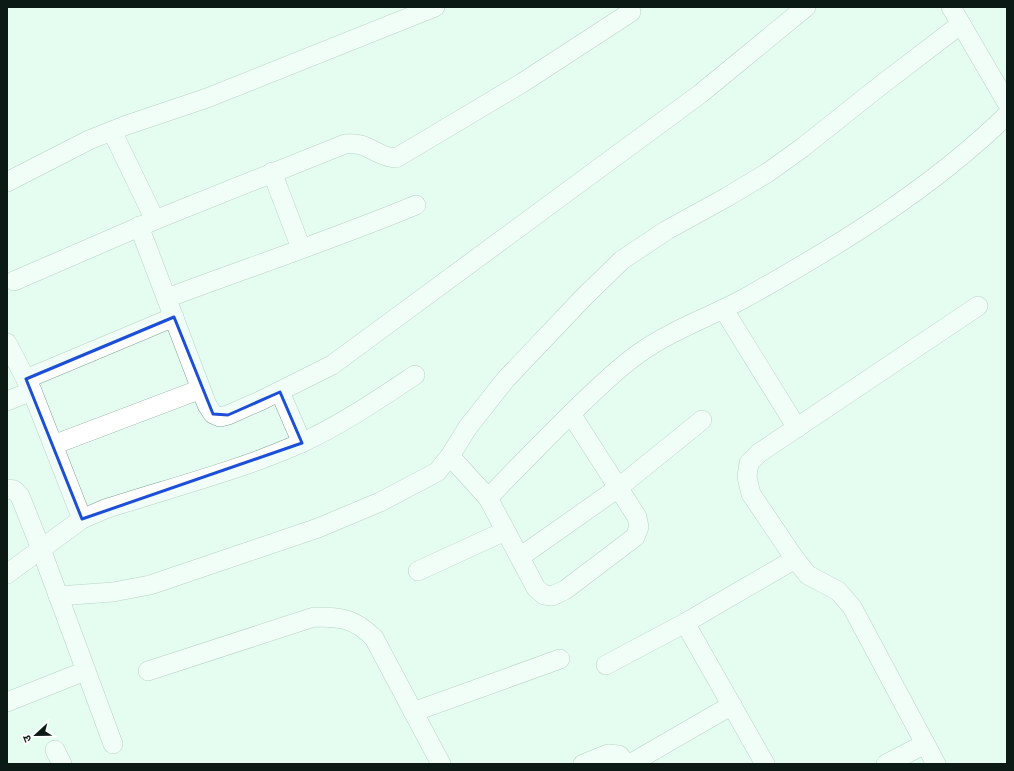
<svg xmlns="http://www.w3.org/2000/svg" width="1014" height="771" viewBox="0 0 1014 771" font-family="'Alegreya Sans','Noto Sans Devanagari',sans-serif">
  <style>
    .lines { fill: none; stroke-linecap: round; stroke-linejoin: round }
    .minor-casing { stroke: #7fa492; stroke-width: 20 }
    .minor { stroke: #fff; stroke-width: 19 }
    .marked { fill: none; stroke: #1d4ed8; stroke-width: 3; stroke-linejoin: round }
  </style>
  <rect width="100%" height="100%" fill="#e5fdf1"/>
  <g class="lines">
    <g class="minor-casing">
      <g id="minor">
        <polyline points="951,7 1007,103"/>
        <polyline points="112,131 155,220"/>
        <polyline points="272,172 301,248"/>
        <polyline points="7,182 89,140 124,126 207,98 435,7"/>
        <polyline points="139,226 207,405 213,414 220,417 228,415 262,400 332,365 700,94 806,7"/>
        <path d="M14,281L155,220L345,144C368,141 376,157 396,158L522,83L631,12"/>
        <path d="M167,298C250,267 334,239 416,205"/>
        <polyline points="724,310 797,428"/>
        <polyline points="7,343 32,391 82,519"/>
        <polyline points="26,379 174,317"/>
        <polyline points="280,392 302,443"/>
        <polyline points="7,401 32,391"/>
        <polyline points="53,445 201,389"/>
        <polyline points="450,456 488,498 536,588 544,595 552,596 565,590 635,537 639,527 637,517 571,414"/>
        <polyline points="7,489 14,490 20,496 41,549 113,744"/>
        <path d="M488,498C519,466 550,434 582,403C600,386 618,368 638,354C671,330 710,317 745,298C838,246 931,189 1007,115"/>
        <polyline points="520,557 618,488 702,420"/>
        <polyline points="418,571 505,531"/>
        <path d="M7,574L82,519L105,509C170,488 238,471 301,443C341,425 379,399 415,375"/>
        <polyline points="58,596 113,592 150,585 318,528 380,502 437,472 450,456 468,427 506,379 583,298 622,260 667,230 727,197 767,173 802,148 876,89 961,24"/>
        <polyline points="685,623 765,764"/>
        <polyline points="606,665 685,623 795,559"/>
        <path d="M148,671L314,617C341,617 354,618 374,638L441,764"/>
        <polyline points="7,702 85,671"/>
        <polyline points="413,712 560,659"/>
        <polyline points="55,750 62,764"/>
        <polyline points="583,764 608,754 619,755 627,764"/>
        <polyline points="630,764 732,705"/>
        <polyline points="886,764 925,744"/>
        <polyline points="936,764 852,607 838,591 808,575 795,559 751,494 747,477 749,463 759,453 978,306"/>
      </g>
    </g>
    <use href="#minor" class="minor"/>
  </g>
  <path d="M0 0H1014V771H0ZM174,317L213,414L228,415L280,392L302,443L82,519L26,379Z" fill="#e5fdf1" fill-opacity=".55" fill-rule="evenodd"/>
  <path class="marked" d="M174,317L213,414L228,415L280,392L302,443L82,519L26,379Z"/>
  <rect width="1014" height="771" fill="none" stroke="#0b1a14" stroke-width="16"/>
  <g transform="translate(36 735) rotate(248)" stroke="#ffffff" stroke-width="3" paint-order="stroke">
  <path d="M0-3L7 15L0 10L-7 15Z" fill="#0b1a14"/>
  <text y="-6" font-size="11" font-weight="bold" text-anchor="middle" fill="#0b1a14">उ</text>
  </g>
</svg>
